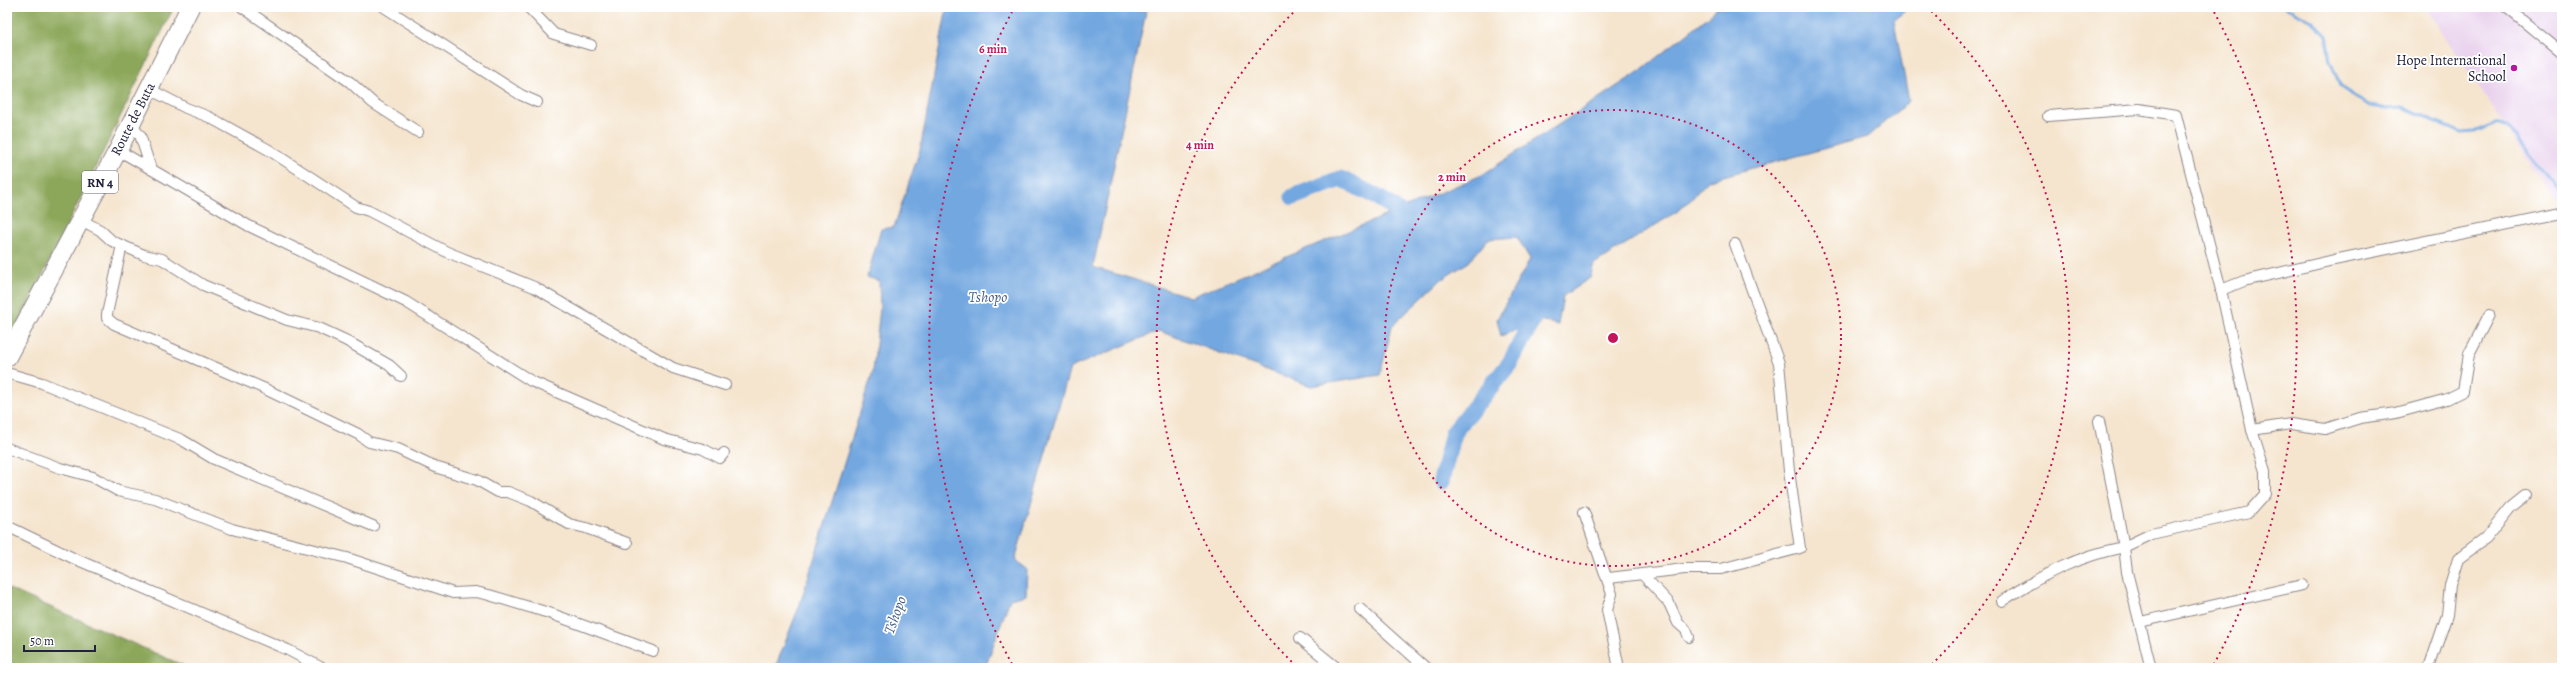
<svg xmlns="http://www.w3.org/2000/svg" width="2569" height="675" viewBox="0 0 2569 675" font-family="Alegreya,serif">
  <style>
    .built { fill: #e9d1ed }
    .forest { fill: #8ca75a; stroke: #57644a }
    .water { fill: #73a7e0; stroke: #4a648e }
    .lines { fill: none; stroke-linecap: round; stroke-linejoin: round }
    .stream { stroke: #73a7e0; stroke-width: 3 }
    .river { stroke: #73a7e0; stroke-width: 17 }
    .street-casing { stroke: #8c8485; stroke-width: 12 }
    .highway-casing { stroke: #8c8485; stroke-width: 20 }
    .street { stroke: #fff; stroke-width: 10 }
    .highway { stroke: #fff; stroke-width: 18 }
    .ring { fill: none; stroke: #c2185b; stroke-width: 2; stroke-dasharray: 2 4 }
    .poi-dot { fill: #b5179e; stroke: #fff; stroke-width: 1.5 }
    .labels { text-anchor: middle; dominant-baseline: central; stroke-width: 3.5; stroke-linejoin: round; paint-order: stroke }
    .shield { fill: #fff; stroke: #646476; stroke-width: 1 }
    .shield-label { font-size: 13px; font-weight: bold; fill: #22223b }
    .poi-label { font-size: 14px; fill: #22223b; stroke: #fff; text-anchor: end }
    .street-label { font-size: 14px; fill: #22223b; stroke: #fff }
    .water-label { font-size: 15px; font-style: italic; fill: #465e85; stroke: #fff }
    .centre { fill: #c2185b; stroke: #fff; stroke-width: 2 }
    .ring-label { font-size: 12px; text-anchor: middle; font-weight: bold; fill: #c2185b; stroke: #fff; stroke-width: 3.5; stroke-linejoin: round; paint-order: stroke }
  </style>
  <rect width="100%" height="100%" fill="#fff"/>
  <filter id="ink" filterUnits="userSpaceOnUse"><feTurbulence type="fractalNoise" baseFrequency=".025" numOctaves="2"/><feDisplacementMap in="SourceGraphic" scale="8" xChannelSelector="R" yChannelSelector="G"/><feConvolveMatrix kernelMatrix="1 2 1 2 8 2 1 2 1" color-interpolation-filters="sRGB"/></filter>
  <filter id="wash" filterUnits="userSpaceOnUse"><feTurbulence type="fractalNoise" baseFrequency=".012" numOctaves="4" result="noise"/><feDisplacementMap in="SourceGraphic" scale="16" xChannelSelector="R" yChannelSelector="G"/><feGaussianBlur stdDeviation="0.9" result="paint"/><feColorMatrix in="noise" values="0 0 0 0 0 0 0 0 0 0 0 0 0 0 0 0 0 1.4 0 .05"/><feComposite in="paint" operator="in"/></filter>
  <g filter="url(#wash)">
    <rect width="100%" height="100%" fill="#f5e5cf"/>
    <polygon class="built" points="2425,7 2562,7 2562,198 2556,203"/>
    <g class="forest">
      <polygon points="7,7 174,7 7,348"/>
      <polygon points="7,588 189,668 7,668"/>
    </g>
    <polygon class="water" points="947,7 1147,7 1093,267 1191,297 1482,175 1637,73 1708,17 1717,7 1909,7 1894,21 1909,101 1867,137 1709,180 1681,209 1594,264 1590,278 1563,296 1558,325 1540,320 1501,336 1497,319 1530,259 1517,237 1488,239 1469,262 1442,279 1392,326 1380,375 1311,386 1159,331 1070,368 1015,560 1027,569 1026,595 1010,599 985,668 775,668 799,607 873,371 880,308 879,281 867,277 881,229 894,227 920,150"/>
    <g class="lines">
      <path class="stream" d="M2285,7L2312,21L2326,36L2330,61L2340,85L2354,97L2371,106L2387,109L2402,108L2461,133L2474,132L2496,123C2517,131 2523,148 2537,164C2547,176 2554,182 2562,196"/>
      <g class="river">
        <path d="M1293,197L1340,179C1361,189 1401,205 1410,227"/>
        <polyline points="1441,481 1453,433 1510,363 1541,304"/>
      </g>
    </g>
  </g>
  <g filter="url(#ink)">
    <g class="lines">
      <g class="street-casing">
        <g id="street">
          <polyline points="242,7 350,82 373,103 418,132"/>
          <polyline points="384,7 521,95 537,102"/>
          <polyline points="528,7 554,34 591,45"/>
          <polyline points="2506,7 2562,53"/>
          <polyline points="149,89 186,108 209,117 269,150 356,207 369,211 447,252 534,287 673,368 725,385"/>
          <polyline points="2048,116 2139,109 2176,115 2221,290 2252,430 2265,471 2265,494 2249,512 2151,534 2124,547 2127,572 2151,668"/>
          <polyline points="130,125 140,135 151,169"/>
          <polyline points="118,150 249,226 406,302 531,381 664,439 703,449 720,458 724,453"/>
          <polyline points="79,219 100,230 112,241 144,255 162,259 203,285 287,320 319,328 345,340 389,365 401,376"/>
          <polyline points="122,245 107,314 107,318 114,324 263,388 358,434 369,442 398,449 438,468 477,480 498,492 508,492 531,501 569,524 586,528 627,543"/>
          <polyline points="2221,290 2244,281 2334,260 2562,213"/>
          <polyline points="7,373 42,383 182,440 214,459 373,526"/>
          <polyline points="2252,430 2291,424 2325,429 2360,418 2396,413 2447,399 2463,391 2469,354 2489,315"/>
          <polyline points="7,448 60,468 93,477 118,491 155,499 232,529 347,558 453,593 476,592 489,595 549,613 653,651"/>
          <polyline points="1584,512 1612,594 1607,610 1619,668"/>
          <polyline points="7,526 73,558 288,650 322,668"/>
          <polyline points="1642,574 1669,603 1678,623 1686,630 1689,637"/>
          <polyline points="1609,578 1684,569 1721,569 1800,548 1789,471 1779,363 1735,244"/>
          <path d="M2002,601C2044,574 2075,557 2124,547L2099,421"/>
          <polyline points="1360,609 1426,668"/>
          <polyline points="2140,622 2302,585"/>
          <polyline points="1300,638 1337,668"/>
          <polyline points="2429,668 2447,615 2450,585 2458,559 2485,539 2511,507 2526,495"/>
        </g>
      </g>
      <g class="highway-casing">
        <polyline id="highway" points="7,357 118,150 190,7"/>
      </g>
      <use href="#street" class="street"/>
      <use href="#highway" class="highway"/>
    </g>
  </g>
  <g class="ring">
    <circle cx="1613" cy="338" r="228"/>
    <path d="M1296 666A456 456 0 0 1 1299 7M1927 7A456 456 0 0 1 1930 666"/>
    <path d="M1012 664A684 684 0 0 1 1012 12M2214 12A684 684 0 0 1 2214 664"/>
  </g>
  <circle class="poi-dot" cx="2514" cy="68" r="4"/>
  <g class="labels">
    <rect class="shield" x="82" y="171" width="36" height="22" rx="3"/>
    <g class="shield-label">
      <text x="100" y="182">RN 4</text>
    </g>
    <g class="poi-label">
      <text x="2506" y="60">Hope International<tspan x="2506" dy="16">School</tspan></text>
    </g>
    <g class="street-label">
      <text transform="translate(133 119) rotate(-63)">Route de Buta</text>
    </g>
    <g class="water-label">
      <text x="988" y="297">Tshopo</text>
      <text transform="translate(895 615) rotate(-70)">Tshopo</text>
    </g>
  </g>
  <circle cx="1613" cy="338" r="6" class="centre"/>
  <g class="ring-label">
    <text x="993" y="53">6 min</text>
    <text x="1200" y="149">4 min</text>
    <text x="1452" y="181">2 min</text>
  </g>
  <rect width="2569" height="675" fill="none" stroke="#fff" stroke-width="24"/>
  <path d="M24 645v6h71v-6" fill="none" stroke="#22223b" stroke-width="2"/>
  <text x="30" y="645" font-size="12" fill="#22223b" stroke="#ffffff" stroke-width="3" paint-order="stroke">50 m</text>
</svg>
